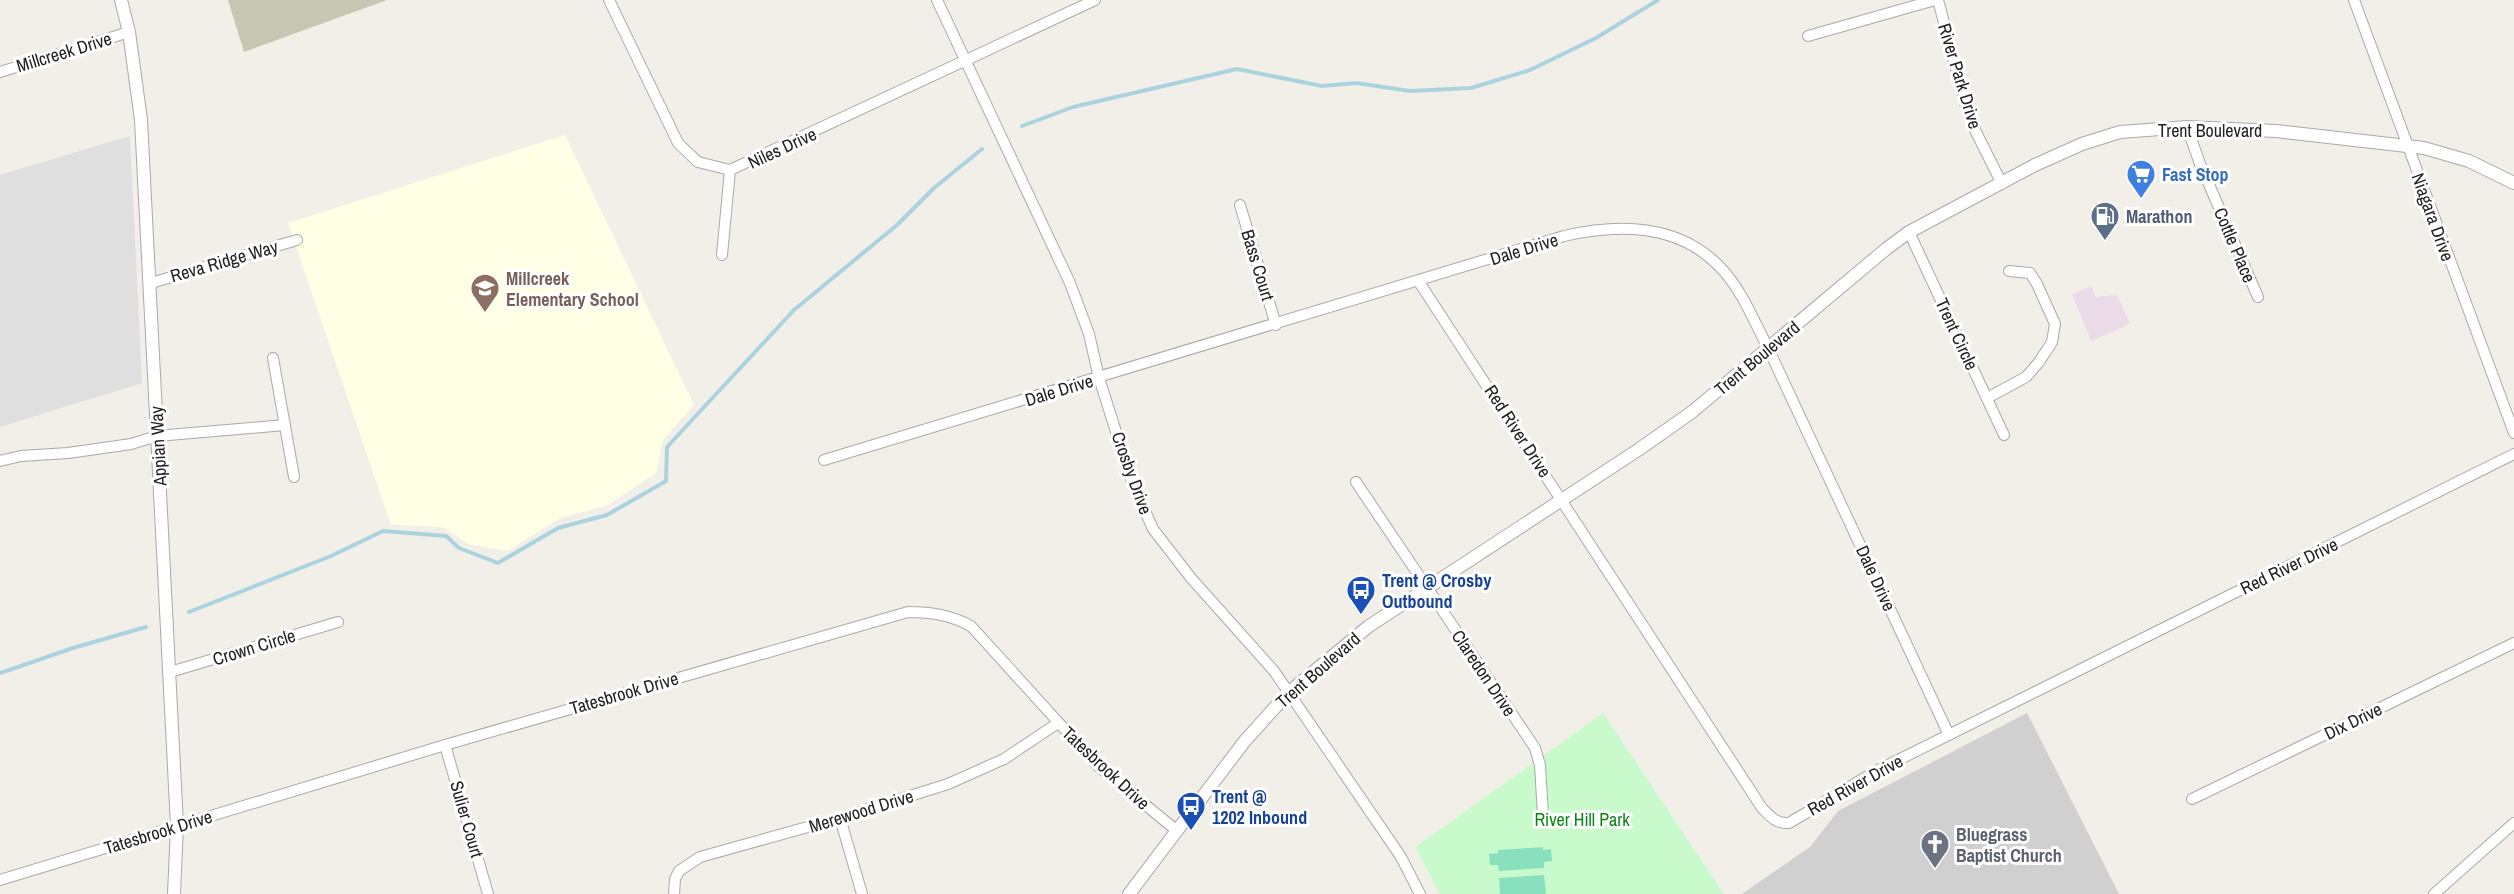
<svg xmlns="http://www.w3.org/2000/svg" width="2514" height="894" viewBox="0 0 2514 894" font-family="'Archivo Narrow',sans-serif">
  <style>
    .residential { fill: #e0dfdf }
    .industrial { fill: #ebdbe8 }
    .education { fill: #ffffe5 }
    .religious { fill: #d0d0d0 }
    .construction { fill: #c7c7b4 }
    .park { fill: #c8facc }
    .pitch { fill: #88e0be }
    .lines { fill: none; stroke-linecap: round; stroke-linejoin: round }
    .stream { stroke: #aad3df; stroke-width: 4 }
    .minor-casing { stroke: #a9a9a9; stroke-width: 12 }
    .tertiary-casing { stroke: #a9a9a9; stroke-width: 14 }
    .minor { stroke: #fff; stroke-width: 10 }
    .tertiary { stroke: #fff; stroke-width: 12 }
    .labels { text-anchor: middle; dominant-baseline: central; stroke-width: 6; stroke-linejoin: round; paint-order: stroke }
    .street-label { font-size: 18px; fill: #222; stroke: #fff }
    .shop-label { font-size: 18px; font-weight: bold; fill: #366cbe; stroke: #fff; text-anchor: start }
    .service-label { font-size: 18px; font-weight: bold; fill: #4e5e75; stroke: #fff; text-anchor: start }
    .education-label { font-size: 18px; font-weight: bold; fill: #785e54; stroke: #fff; text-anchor: start }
    .transit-label { font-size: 18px; font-weight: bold; fill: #164399; stroke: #fff; text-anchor: start }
    .park-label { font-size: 18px; fill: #0c8416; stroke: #fff }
    .worship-label { font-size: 18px; font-weight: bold; fill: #5b616d; stroke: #fff; text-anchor: start }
  </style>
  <rect width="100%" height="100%" fill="#f2efe9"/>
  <polygon class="residential" points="130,136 142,383 0,427 0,175"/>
  <polygon class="industrial" points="2091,286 2096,297 2117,295 2130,324 2091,341 2072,294"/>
  <polygon class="education" points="565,135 694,405 663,440 656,473 608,505 560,518 508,551 468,544 443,527 391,525 288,223"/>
  <polygon class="religious" points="2027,713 2119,894 1742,894 1811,846 1838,811"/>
  <polygon class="construction" points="228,0 387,0 244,52"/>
  <polygon class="park" points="1603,713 1724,894 1440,894 1415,847"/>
  <g class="pitch">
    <polygon points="1543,847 1543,850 1551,849 1552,861 1544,862 1544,868 1499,871 1498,865 1490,865 1489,854 1498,853 1498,850"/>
    <polygon points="1544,875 1546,894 1500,894 1499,878"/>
  </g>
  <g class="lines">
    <g class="stream">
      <polyline points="1022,126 1073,107 1237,69 1322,86 1356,83 1410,91 1471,88 1530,70 1596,38 1658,0"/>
      <polyline points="189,612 331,556 383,531 446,536 459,548 498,563 558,528 607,515 666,481 667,447 794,310 897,225 934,188 982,149"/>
      <polyline points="0,673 73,648 146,627"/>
    </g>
    <g class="minor-casing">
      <g id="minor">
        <polyline points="609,0 678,143 698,162 730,170 1095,0"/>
        <polyline points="937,0 1070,283 1089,334 1099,378 1131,479 1153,529 1191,578 1274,671 1401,857 1420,894"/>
        <polyline points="1938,0 1965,103 1976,132 2002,184"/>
        <polyline points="2354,0 2514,433"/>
        <polyline points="1808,36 1935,0"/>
        <polyline points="0,72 129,32"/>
        <polyline points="2187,127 2200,164 2258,297"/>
        <polyline points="1240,205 1276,325"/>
        <polyline points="1909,232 2004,435"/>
        <polyline points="722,255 730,170"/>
        <path d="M1419,282L1762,808C1770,816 1776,824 1789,823L1878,770L2514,454"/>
        <polyline points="151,283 297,240"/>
        <polyline points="273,358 294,477"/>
        <polyline points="1987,398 2026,377 2039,362 2052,342 2055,324 2037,284 2030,273 2009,271"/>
        <path d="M824,460L1564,236C1618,224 1677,223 1719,266C1741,288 1754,321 1768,348L1949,735"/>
        <polyline points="0,461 21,456 68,453 131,444 157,436 285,425"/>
        <polyline points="1356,482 1535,748 1540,765 1543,815"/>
        <polyline points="170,672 338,622"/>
        <polyline points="445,745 488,894"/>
        <polyline points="2192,799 2514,643"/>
        <polyline points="840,818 862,894"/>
        <path d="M0,880L445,745L908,612C932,612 950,615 971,626L1098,766L1176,830"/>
        <polyline points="674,894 675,879 679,871 700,857 840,818 948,784 1004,759 1058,723"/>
        <polyline points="2434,894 2514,823"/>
      </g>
    </g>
    <g class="tertiary-casing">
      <g id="tertiary">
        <polyline points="121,0 129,32 141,120 177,826 174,894"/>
        <polyline points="1129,894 1244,742 1288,693 1369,626 1638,450 1692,412 1886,249 1909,232 2035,165 2082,144 2120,132 2187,127 2276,131 2407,146 2424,148 2469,161 2514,183"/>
      </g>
    </g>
    <use href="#minor" class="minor"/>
    <use href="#tertiary" class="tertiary"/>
  </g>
  <defs>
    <g id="supermarket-pin" transform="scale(1.5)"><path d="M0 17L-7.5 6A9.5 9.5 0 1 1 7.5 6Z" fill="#3f7fe0" stroke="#fff"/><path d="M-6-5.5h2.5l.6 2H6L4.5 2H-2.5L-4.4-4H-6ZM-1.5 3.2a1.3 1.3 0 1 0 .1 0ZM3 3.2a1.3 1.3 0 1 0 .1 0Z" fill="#fff"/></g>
    <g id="fuel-pin" transform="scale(1.5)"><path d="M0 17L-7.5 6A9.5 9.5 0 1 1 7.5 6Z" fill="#5c6f8a" stroke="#fff"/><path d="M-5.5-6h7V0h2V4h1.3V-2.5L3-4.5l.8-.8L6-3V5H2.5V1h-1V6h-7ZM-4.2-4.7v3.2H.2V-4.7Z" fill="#fff"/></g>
    <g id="school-pin" transform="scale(1.5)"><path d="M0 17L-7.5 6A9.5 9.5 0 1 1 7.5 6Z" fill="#8d6e63" stroke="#fff"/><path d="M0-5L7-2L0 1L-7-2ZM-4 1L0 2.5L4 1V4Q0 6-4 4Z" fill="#fff"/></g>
    <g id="bus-pin" transform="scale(1.5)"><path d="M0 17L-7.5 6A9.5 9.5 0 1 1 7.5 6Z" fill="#1a4fb4" stroke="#fff"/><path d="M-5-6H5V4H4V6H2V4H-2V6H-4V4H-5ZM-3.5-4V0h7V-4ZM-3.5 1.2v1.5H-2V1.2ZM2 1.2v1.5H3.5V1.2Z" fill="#fff"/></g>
    <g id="church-pin" transform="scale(1.5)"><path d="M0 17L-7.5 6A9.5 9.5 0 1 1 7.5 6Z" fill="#6b7280" stroke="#fff"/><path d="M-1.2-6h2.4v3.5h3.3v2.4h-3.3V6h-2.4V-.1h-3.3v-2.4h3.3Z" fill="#fff"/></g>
  </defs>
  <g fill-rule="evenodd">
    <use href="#supermarket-pin" x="2141" y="174"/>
    <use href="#fuel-pin" x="2105" y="216"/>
    <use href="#school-pin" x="485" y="288"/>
    <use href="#bus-pin" x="1361" y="590"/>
    <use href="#bus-pin" x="1191" y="806"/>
    <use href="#church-pin" x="1935" y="844"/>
  </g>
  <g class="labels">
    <g class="street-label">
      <text transform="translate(64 52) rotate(-17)">Millcreek Drive</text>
      <text transform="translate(1960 76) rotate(73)">River Park Drive</text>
      <text x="2210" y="130">Trent Boulevard</text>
      <text transform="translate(782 148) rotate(-25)">Niles Drive</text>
      <text transform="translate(2433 217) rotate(70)">Niagara Drive</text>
      <text transform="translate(2235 245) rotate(67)">Cottle Place</text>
      <text transform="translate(1524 249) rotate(-17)">Dale Drive</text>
      <text transform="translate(224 261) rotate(-16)">Reva Ridge Way</text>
      <text transform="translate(1258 265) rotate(73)">Bass Court</text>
      <text transform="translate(1957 334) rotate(65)">Trent Circle</text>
      <text transform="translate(1757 358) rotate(-40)">Trent Boulevard</text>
      <text transform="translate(1059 390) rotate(-17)">Dale Drive</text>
      <text transform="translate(1518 431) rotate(57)">Red River Drive</text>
      <text transform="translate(158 446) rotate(-93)">Appian Way</text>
      <text transform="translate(1132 473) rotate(70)">Crosby Drive</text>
      <text transform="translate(2289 566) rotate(-26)">Red River Drive</text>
      <text transform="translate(1876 578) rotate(65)">Dale Drive</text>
      <text transform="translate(254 647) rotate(-17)">Crown Circle</text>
      <text transform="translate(1318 670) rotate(-41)">Trent Boulevard</text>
      <text transform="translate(1484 673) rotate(56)">Claredon Drive</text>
      <text transform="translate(624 693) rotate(-16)">Tatesbrook Drive</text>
      <text transform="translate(2353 721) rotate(-26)">Dix Drive</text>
      <text transform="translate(1106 768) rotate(43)">Tatesbrook Drive</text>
      <text transform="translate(1855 785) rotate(-29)">Red River Drive</text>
      <text transform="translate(861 811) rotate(-17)">Merewood Drive</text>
      <text transform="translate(467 819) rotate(74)">Sulier Court</text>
      <text transform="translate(158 832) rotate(-17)">Tatesbrook Drive</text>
    </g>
    <g class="shop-label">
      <text x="2162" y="174">Fast Stop</text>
    </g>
    <g class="service-label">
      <text x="2126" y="216">Marathon</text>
    </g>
    <g class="education-label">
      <text x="506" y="278">Millcreek<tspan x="506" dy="21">Elementary School</tspan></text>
    </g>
    <g class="transit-label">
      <text x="1382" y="580">Trent @ Crosby<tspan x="1382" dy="21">Outbound</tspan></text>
      <text x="1212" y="796">Trent @<tspan x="1212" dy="21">1202 Inbound</tspan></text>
    </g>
    <g class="park-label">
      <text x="1582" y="819">River Hill Park</text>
    </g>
    <g class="worship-label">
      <text x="1956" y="834">Bluegrass<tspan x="1956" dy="21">Baptist Church</tspan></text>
    </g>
  </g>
</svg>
